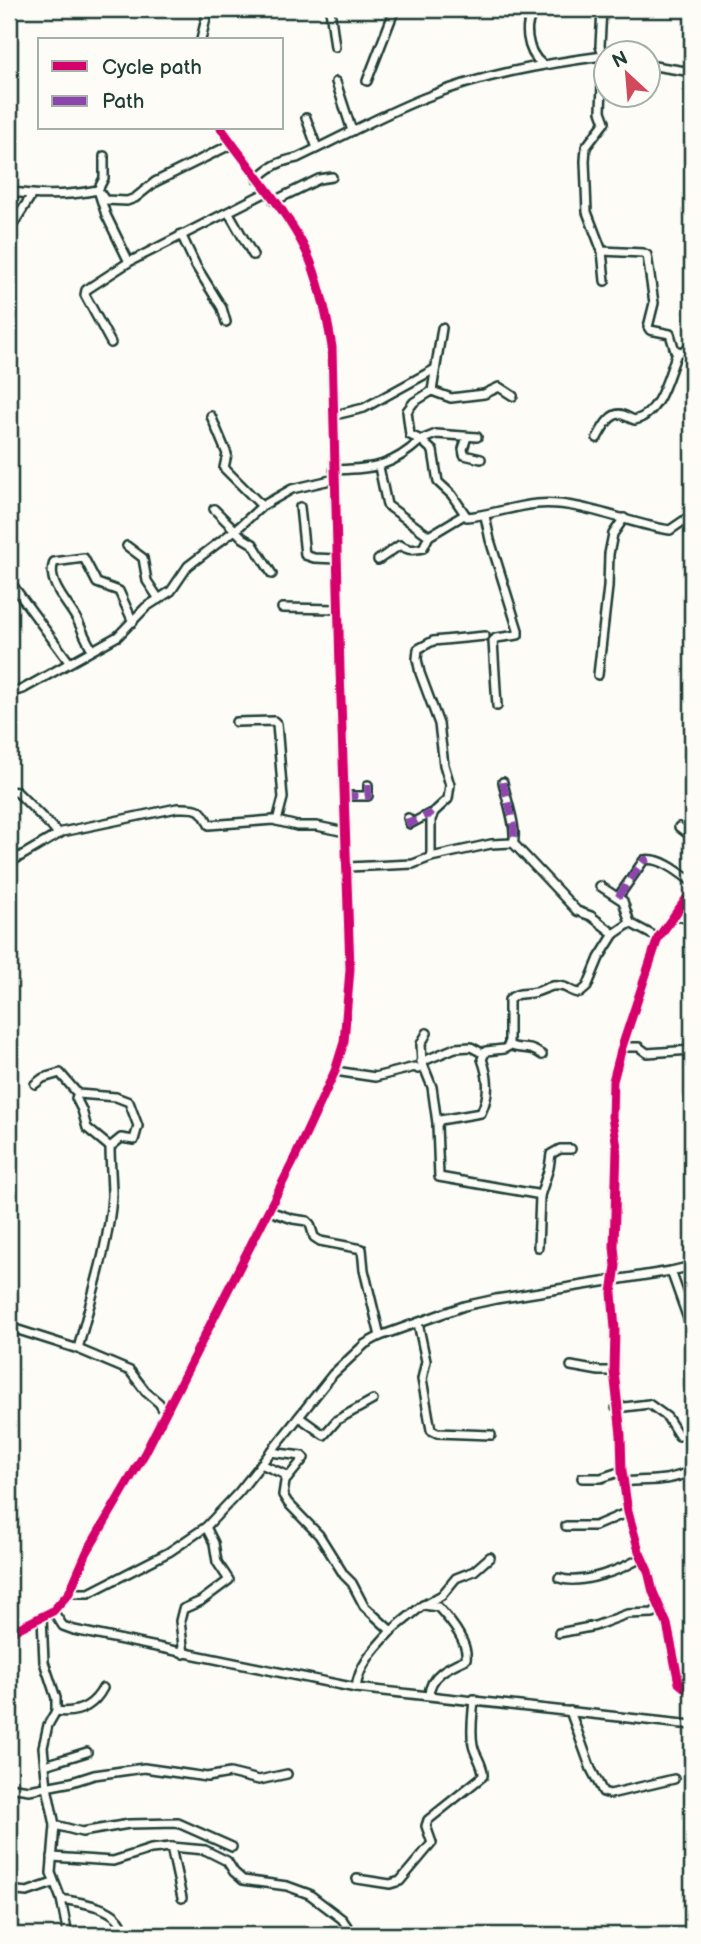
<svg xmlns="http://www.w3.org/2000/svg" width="701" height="1944" viewBox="0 0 701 1944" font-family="'Balsamiq Sans',sans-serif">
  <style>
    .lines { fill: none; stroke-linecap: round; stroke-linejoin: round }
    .minor-casing { stroke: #1f3d34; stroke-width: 12 }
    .minor { stroke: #fdfcf7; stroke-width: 7 }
    .quiet { stroke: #8e44ad; stroke-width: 7; stroke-dasharray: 14 7; stroke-linecap: butt }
    .cycleway-casing { stroke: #fdfcf7; stroke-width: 13 }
    .cycleway { stroke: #d6006c; stroke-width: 9 }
  </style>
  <rect width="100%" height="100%" fill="#fdfcf7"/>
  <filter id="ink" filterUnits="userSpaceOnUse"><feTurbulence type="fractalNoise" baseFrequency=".0143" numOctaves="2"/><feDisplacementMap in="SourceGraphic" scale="14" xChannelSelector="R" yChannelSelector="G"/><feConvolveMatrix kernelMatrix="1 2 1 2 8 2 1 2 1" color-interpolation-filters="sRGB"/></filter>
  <g filter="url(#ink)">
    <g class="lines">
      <g class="minor-casing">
        <g id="minor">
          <polyline points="330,9 335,47"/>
          <path d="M537,9C521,22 527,52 542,64"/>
          <polyline points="602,9 600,46 603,56 606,57"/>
          <polyline points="201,40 208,9"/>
          <polyline points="648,65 692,72"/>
          <polyline points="367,81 395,9"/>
          <polyline points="336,82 352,131"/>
          <polyline points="306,118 317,148"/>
          <polyline points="104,156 104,178 98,190 106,215 129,262 267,192"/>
          <path d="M257,179C269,167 280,161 297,158C340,138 381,115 424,98C481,75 542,64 603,56L601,111L605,122L586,147L585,161L587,212L602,251L643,253L647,255L654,303L648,327L650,330L670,334L675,351L680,352L692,348"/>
          <path d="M9,191C40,197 67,196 98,190L105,200L127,201L135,198L155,182L232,144"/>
          <polyline points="274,201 319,179 332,177"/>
          <polyline points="229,213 253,255"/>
          <polyline points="9,231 31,196"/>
          <polyline points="181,234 196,266 222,308 226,322"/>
          <polyline points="602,251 605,281"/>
          <polyline points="442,328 432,391 414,402 407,411 410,435 421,440 436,434 477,437"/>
          <polyline points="111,343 85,295 86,290 129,262"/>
          <polyline points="432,391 451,398 484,394 499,387 513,396"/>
          <polyline points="335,415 364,408 435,369"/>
          <polyline points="211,416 227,454 224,468 262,506"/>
          <polyline points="467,437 463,449 464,455 481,459"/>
          <path d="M597,438C602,429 611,410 623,415C627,416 630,419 635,420C662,413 668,373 678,351"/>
          <polyline points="379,467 387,505 429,536"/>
          <path d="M334,470C374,468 390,468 421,440L433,451L438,482L452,495L467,517C491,515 513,506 537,504C580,500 628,524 670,530L692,515"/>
          <polyline points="300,507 305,555 314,558 337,559"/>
          <polyline points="214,509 243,538 253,544 272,574"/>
          <polyline points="485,516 490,540 518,630 518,635 496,638 493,641 497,706"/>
          <polyline points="127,546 143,558 147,581 159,599"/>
          <path d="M378,560L400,545C409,551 413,550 423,548L429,536L464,515"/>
          <polyline points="9,584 14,587 69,662"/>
          <polyline points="692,596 690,601 692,607"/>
          <polyline points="282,608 338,609"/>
          <path d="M92,649C85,639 82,628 76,618C67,602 46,582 54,562L84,558L97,583L119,591L133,622"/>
          <polyline points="598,675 608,587 609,554 613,534 624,518"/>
          <polyline points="9,693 23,689 118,636 146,607 171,591 188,566 239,527 262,506 292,489 335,479"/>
          <polyline points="236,722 274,721 277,724 283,798 277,821"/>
          <path d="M503,782C506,799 518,830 513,843"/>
          <polyline points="9,791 17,792 59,834"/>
          <polyline points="344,796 368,796 368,785"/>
          <polyline points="408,818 410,824 429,814 432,817"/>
          <polyline points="679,827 692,837"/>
          <polyline points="431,857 431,819 434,812 448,799 450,785 444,765 439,724 420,673 417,659 418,649 433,641 485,636"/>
          <path d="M9,863L62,832L177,808C196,808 201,806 209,825L273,820L297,826H317L345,832"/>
          <polyline points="348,867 413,864 431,857 491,844 513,843 577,911 591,916 614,934 630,923 658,938"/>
          <polyline points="600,886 623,901 630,923"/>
          <polyline points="692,891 658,938 622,1047 613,1081 612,1117 617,1147 614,1247 616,1266 612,1293 615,1329 614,1371 621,1435 622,1471 628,1512 639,1551 648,1571 653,1592 667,1624 679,1683 685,1688 692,1690"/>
          <path d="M618,897L644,860C661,857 679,872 692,882"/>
          <polyline points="675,915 692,920"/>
          <path d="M509,1045C520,1051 527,1044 542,1055"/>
          <polyline points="622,1047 639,1047 647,1053 692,1050"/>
          <polyline points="421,1062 455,1048 471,1047 484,1054"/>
          <polyline points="422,1064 421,1044 427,1033"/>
          <polyline points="335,1071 375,1077 415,1067 418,1069 424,1067 432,1087 437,1123"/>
          <path d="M35,1084L43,1078L60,1073L78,1094L116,1097L129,1102L138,1126L134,1140L121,1138L110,1147C110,1163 112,1180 112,1196C109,1245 90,1301 78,1349"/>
          <polyline points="78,1094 76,1098 82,1110 87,1128 110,1147"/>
          <polyline points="540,1196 549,1168 551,1154 560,1149 571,1149"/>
          <polyline points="269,1211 293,1219 307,1221 310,1224 314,1237 320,1241 362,1249 364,1270 380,1336"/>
          <path d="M538,1247L540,1196L536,1194L439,1177L437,1125L440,1120L481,1113C490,1094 489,1078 482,1059L486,1051L504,1049L509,1046V1000C517,991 525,995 536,992C546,989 552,983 564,987C570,989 573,993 580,993L587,987L599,958L614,934"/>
          <polyline points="671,1271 692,1330"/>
          <polyline points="418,1323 426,1361 422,1379 431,1430 437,1433 491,1435"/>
          <polyline points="9,1327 78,1349 130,1371 146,1392 159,1403 165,1413"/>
          <polyline points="571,1366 599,1371 614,1371"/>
          <polyline points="616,1408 649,1404 667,1417 679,1436"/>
          <polyline points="299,1417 324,1435 337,1420 373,1400"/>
          <polyline points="270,1452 302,1456 304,1458 287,1479"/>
          <path d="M261,1464L286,1475L283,1495L288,1503L319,1535L344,1575L352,1583L364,1606L389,1629L391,1631L423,1605L438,1607C449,1619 469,1642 466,1659C448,1667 430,1675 429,1695"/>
          <polyline points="582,1478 601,1478 622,1471"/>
          <path d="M624,1482C651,1479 666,1483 691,1471"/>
          <polyline points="566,1526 595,1526 628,1512"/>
          <path d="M559,1578C580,1586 624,1569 642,1557"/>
          <polyline points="69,1593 89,1593 169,1552 206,1527 239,1492 333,1374 365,1344 380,1336 464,1306 496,1299 671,1271 692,1266"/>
          <polyline points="424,1605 442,1595 456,1578 474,1571 490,1557"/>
          <polyline points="53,1611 63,1626 74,1630 356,1688 692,1725"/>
          <polyline points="42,1617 44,1662 56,1698 56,1711 48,1725 43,1747 47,1787 55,1825 51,1873 61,1899 68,1935"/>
          <path d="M9,1633L53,1611L69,1593L87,1552L145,1453L292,1164L335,1071L344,1042L350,969L340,670L332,347C327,316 320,282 307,253C287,210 248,167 221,128"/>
          <polyline points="559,1633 595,1626 627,1614 653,1613 658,1608"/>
          <polyline points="184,1654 180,1621 183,1609 201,1601 229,1580 217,1562 214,1543 206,1527"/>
          <path d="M356,1688C359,1664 376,1647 391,1631"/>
          <path d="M56,1711C77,1714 93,1707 103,1688"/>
          <polyline points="570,1711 591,1769 603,1792 610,1794 674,1779"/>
          <polyline points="45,1765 87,1752"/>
          <polyline points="9,1787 29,1790 72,1782 94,1775 144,1768 207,1777 230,1773 259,1780 287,1774"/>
          <polyline points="55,1825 82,1832 129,1824 178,1823 232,1847"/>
          <polyline points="171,1847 182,1898"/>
          <polyline points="52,1857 113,1861 151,1849 171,1847 205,1850 227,1861 234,1872 243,1880 287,1886 309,1894 342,1919 353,1935"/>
          <path d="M357,1879L390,1884L400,1881L432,1843L426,1826L428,1820L483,1776C484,1765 475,1756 473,1745C470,1730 473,1714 474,1699"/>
          <polyline points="9,1890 27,1892 53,1883"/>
          <path d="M61,1899C83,1903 124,1907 124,1935"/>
        </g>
      </g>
      <use href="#minor" class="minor"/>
      <g class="quiet">
        <path d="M503,782C506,799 518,830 513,843"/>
        <polyline points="344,796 368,796 368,785"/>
        <polyline points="408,818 410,824 429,814 432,817"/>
        <polyline points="618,897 644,860 649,859"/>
      </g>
      <g class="cycleway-casing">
        <g id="cycleway">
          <polyline points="692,891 658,938 622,1047 613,1081 612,1117 617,1147 614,1247 616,1266 612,1293 615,1329 614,1371 621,1435 622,1471 628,1512 639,1551 648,1571 653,1592 667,1624 679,1683 685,1688 692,1690"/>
          <path d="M9,1633L53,1611L69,1593L87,1552L145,1453L292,1164L335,1071L344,1042L350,969L340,670L332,347C327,316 320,282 307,253C287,210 248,167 221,128"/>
        </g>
      </g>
      <use href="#cycleway" class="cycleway"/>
    </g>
  </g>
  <rect width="701" height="1944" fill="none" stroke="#fdfcf7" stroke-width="35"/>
  <rect x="18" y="18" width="666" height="1909" fill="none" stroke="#1f3d34" stroke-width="2.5" filter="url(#ink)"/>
  <rect x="38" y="38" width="245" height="91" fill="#fdfcf7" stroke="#a4b0a9" stroke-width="2"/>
  <rect x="52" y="61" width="35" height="10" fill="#d6006c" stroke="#a4b0a9" stroke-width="2"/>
  <text x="102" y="74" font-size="21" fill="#1f3d34">Cycle path</text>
  <rect x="52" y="96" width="35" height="10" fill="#8e44ad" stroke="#a4b0a9" stroke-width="2"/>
  <text x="102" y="108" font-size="21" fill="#1f3d34">Path</text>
  <g transform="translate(627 74) rotate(334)"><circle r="33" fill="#fdfcf7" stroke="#a4b0a9" stroke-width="2"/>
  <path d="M0-5L12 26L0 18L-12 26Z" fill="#d1495b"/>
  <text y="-10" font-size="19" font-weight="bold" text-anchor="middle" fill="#1f3d34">N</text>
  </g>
</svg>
